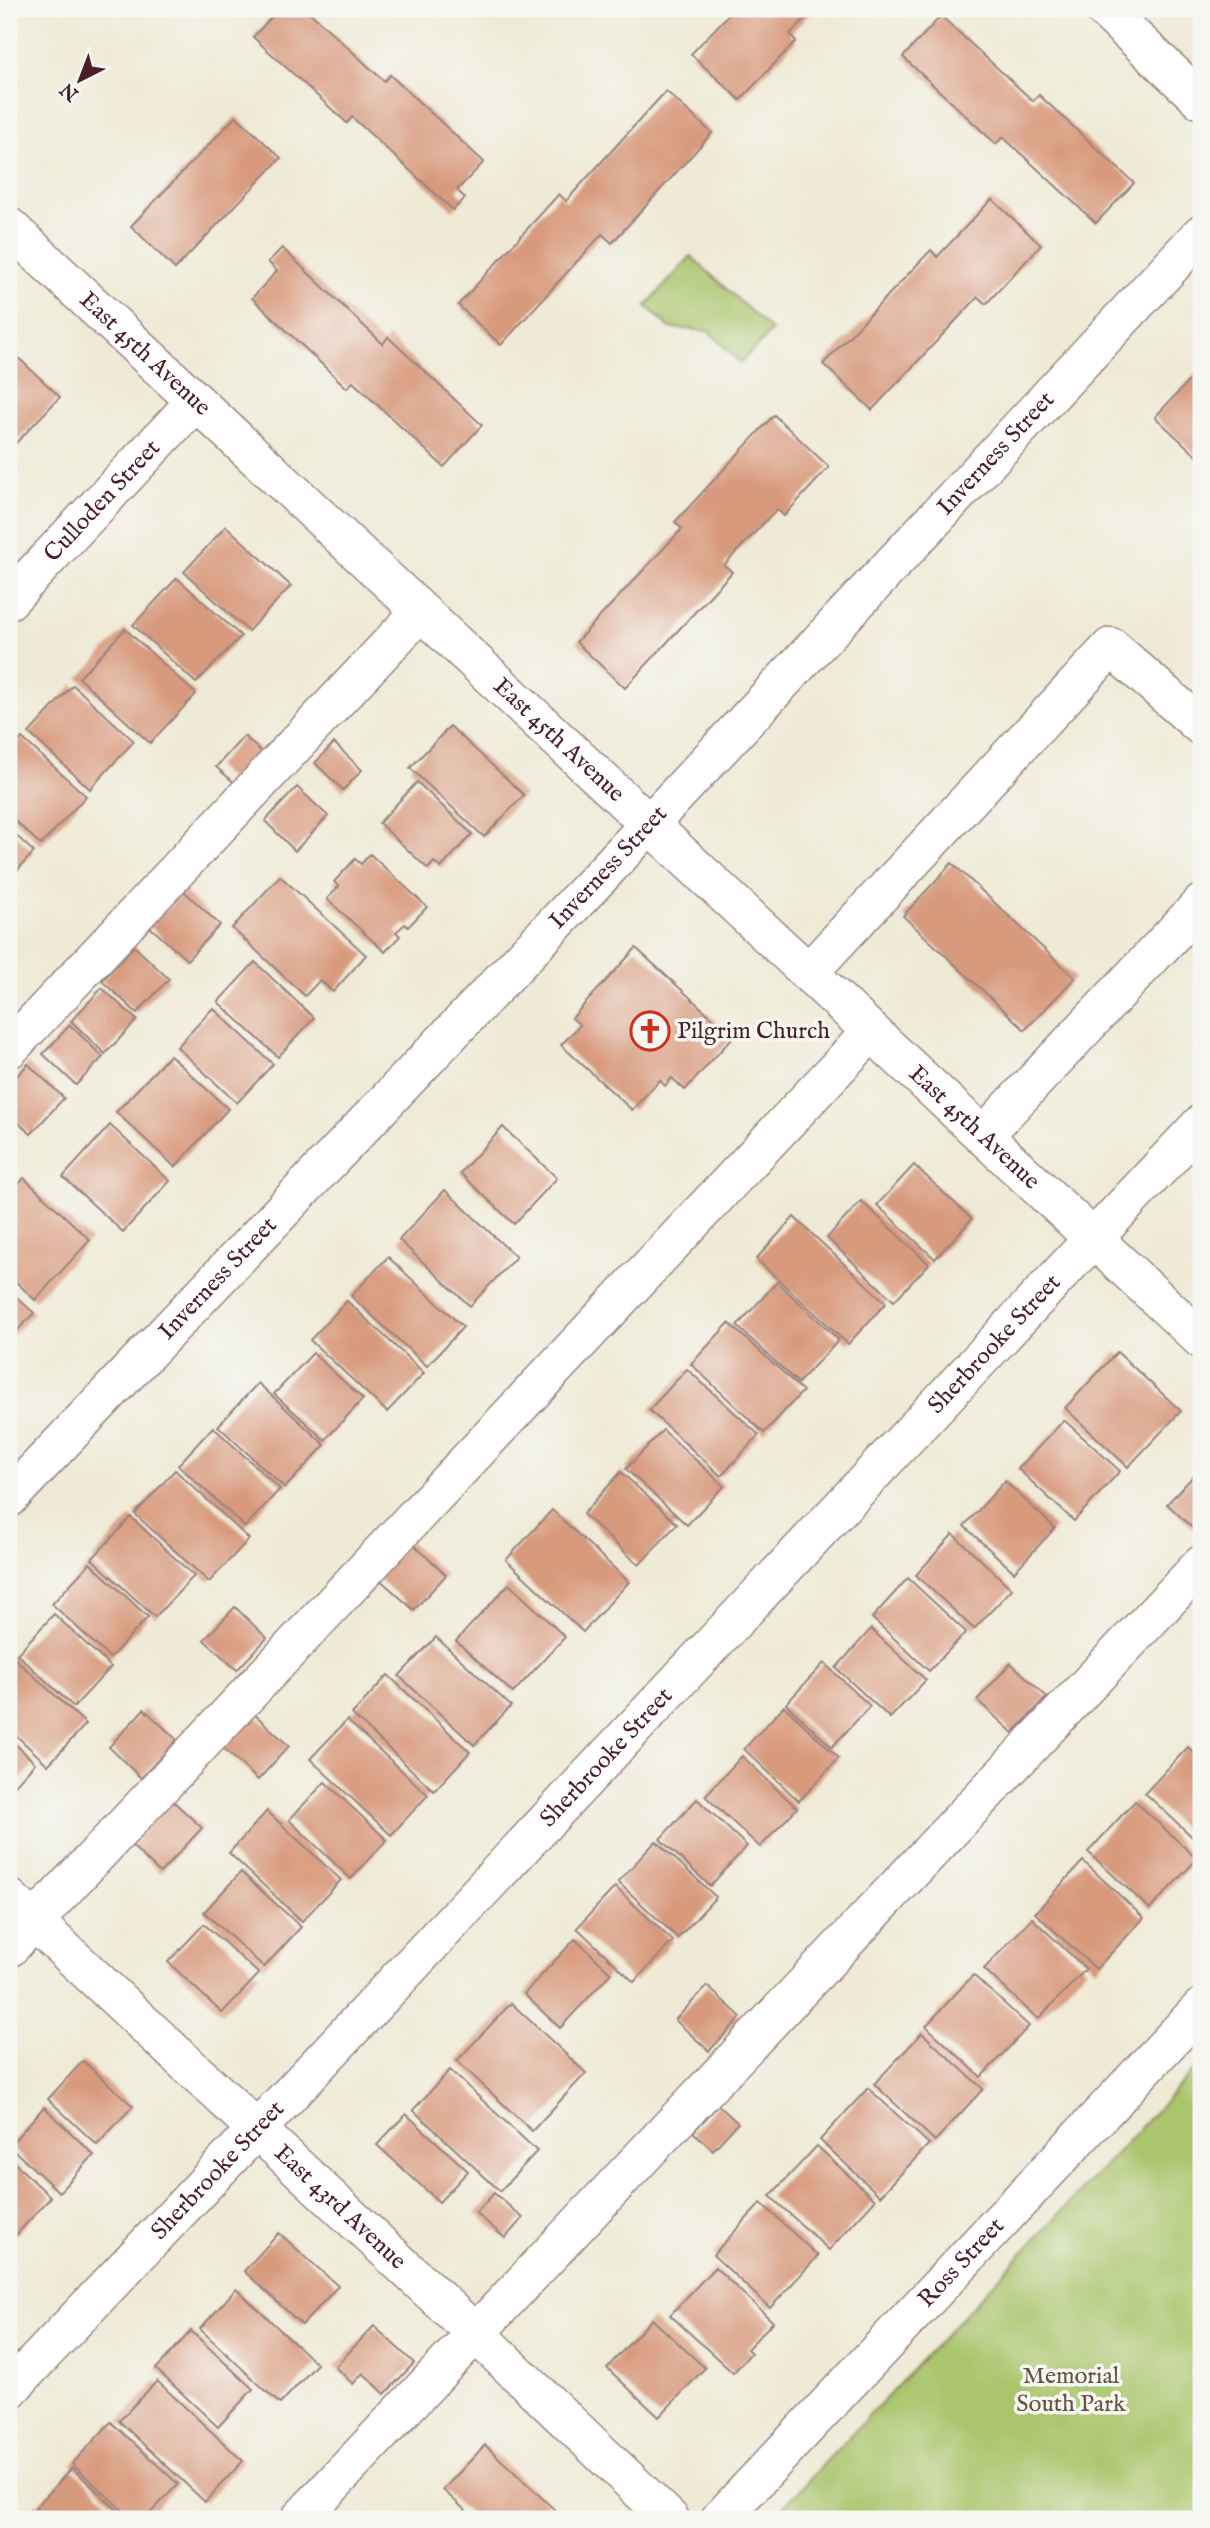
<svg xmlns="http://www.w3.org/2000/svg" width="1210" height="2528" viewBox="0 0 1210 2528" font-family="'IM FELL English',serif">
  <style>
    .green { fill: #aac56c; stroke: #7a724c; stroke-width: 2 }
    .building { fill: #d89a7d }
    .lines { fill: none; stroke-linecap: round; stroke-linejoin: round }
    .minor-casing { stroke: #9c8480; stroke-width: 41 }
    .minor { stroke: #fff; stroke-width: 38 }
    .labels { text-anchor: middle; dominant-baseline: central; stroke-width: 7; stroke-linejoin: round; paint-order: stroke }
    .street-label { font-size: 24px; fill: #4a1f2b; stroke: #f6f6f2 }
    .poi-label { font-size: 24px; fill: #4a1f2b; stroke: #f6f6f2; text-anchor: start }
    .park-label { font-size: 24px; fill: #67513e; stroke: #f6f6f2 }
  </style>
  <rect width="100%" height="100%" fill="#f6f6f2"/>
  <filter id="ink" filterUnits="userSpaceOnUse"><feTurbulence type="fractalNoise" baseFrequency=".0143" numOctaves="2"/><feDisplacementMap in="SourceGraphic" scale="14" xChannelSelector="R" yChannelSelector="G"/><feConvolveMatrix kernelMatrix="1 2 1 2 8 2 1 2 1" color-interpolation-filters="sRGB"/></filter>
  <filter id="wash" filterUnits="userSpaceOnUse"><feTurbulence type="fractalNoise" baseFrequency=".00686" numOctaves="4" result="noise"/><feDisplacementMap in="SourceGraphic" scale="28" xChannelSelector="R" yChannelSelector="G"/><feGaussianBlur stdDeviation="1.57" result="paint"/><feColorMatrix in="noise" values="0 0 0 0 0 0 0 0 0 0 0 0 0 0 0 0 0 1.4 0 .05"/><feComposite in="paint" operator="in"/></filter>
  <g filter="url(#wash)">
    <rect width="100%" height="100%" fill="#eeead5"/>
    <g class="green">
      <polygon points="691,256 772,331 740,363 709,331 670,328 646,306"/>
      <polygon points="1201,2063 1201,2519 772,2519"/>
    </g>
    <g id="blocks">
      <g class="building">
        <polygon points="279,9 306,9 384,81 390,75 484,162 457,190 465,198 453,210 352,117 347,123 253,37"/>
        <polygon points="734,9 814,9 790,34 796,41 740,100 691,54"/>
        <polygon points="941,16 1033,101 1039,95 1134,183 1096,223 1003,137 996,144 903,57"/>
        <polygon points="666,91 712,133 612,243 602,234 501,345 458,305 559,194 566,201"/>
        <polygon points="236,116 281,158 175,269 131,226"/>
        <polygon points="992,199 1041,245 986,304 978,297 872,410 823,364 931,250 937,257"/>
        <polygon points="282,248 383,344 388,337 482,425 444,467 353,382 347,388 252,298 277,271 268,262"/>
        <polygon points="9,349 60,397 15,444 9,438"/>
        <polygon points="1201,368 1201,460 1155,417"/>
        <polygon points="774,415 829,467 784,516 777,509 724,565 732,572 625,688 576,642 682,529 675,522"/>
        <polygon points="226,526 291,586 248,631 184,572"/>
        <polygon points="177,578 241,636 196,683 133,625"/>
        <polygon points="125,629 196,694 150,743 79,678"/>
        <polygon points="73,685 134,741 90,789 29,733"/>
        <polygon points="450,726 524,795 484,837 410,768"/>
        <polygon points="244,736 265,755 237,785 216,767"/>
        <polygon points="22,738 86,796 41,845 9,815 9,752"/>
        <polygon points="334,743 362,770 343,790 315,763"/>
        <polygon points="417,782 472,834 441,868 434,862 428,869 379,823"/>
        <polygon points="297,787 328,816 295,851 265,821"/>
        <polygon points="9,829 34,852 9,879"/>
        <polygon points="370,854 427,907 408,927 405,924 396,932 400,936 385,952 327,899 339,886 334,882 355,859 361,864"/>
        <polygon points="952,863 1075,978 1025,1030 903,916"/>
        <polygon points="280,876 366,955 333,992 320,980 305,996 232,928"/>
        <polygon points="184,891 220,925 187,960 150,927"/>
        <polygon points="134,946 169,979 137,1013 102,981"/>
        <polygon points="636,948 733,1037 685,1090 672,1078 665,1086 660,1080 632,1110 561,1045 580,1025 572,1018"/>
        <polygon points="255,962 314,1018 278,1057 218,1002"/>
        <polygon points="102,988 137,1020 105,1054 71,1021"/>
        <polygon points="213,1008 273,1064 237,1103 177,1047"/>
        <polygon points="70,1025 103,1057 76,1085 43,1054"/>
        <polygon points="170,1055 228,1109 175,1167 116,1112"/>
        <polygon points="28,1064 64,1098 31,1134 14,1119 17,1116 9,1108 9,1085"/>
        <polygon points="110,1125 170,1181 123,1232 63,1177"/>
        <polygon points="503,1127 557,1178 514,1224 460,1173"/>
        <polygon points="914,1165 972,1219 935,1259 877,1205"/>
        <polygon points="24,1178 90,1240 35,1300 9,1275 9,1195"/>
        <polygon points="445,1190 516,1257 470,1306 399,1240"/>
        <polygon points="861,1201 929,1264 894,1301 827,1238"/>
        <polygon points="794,1217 886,1303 848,1344 756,1259"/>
        <polygon points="388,1257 463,1327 427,1366 351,1296"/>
        <polygon points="777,1282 839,1340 798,1383 737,1326"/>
        <polygon points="9,1290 34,1313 9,1339"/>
        <polygon points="347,1301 424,1373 387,1412 310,1340"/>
        <polygon points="729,1323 803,1391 764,1433 691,1364"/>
        <polygon points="1117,1352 1181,1411 1128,1467 1065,1408"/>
        <polygon points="313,1353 363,1399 325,1440 274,1394"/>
        <polygon points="687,1369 759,1435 721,1476 649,1410"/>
        <polygon points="258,1383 325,1445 285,1488 218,1426"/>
        <polygon points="1064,1420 1120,1471 1074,1521 1018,1469"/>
        <polygon points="213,1427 280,1489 245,1527 178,1465"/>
        <polygon points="663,1430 724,1486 687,1525 626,1469"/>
        <polygon points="1200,1469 1201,1470 1200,1535 1167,1504"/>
        <polygon points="175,1470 249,1539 209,1582 135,1514"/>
        <polygon points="621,1472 677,1524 639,1565 583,1514"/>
        <polygon points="1005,1481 1055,1528 1014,1572 964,1526"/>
        <polygon points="552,1510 629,1582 583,1632 506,1560"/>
        <polygon points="131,1517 194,1576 155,1617 92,1559"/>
        <polygon points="953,1534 1012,1589 974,1629 916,1575"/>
        <polygon points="410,1541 446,1575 414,1610 377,1577"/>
        <polygon points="90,1563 148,1617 110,1658 52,1604"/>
        <polygon points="908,1578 966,1632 929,1671 872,1618"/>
        <polygon points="509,1584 565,1637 513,1693 456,1641"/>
        <polygon points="235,1607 267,1638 237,1670 204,1640"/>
        <polygon points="54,1614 111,1667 74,1707 17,1654"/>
        <polygon points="871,1629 926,1680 890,1718 836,1668"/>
        <polygon points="436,1637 511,1706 474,1745 399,1676"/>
        <polygon points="9,1653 86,1724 48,1765 9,1729"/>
        <polygon points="824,1663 870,1706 832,1747 786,1704"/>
        <polygon points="1011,1663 1047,1697 1013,1733 977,1700"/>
        <polygon points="388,1675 470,1752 434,1791 352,1714"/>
        <polygon points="784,1706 839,1758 799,1801 744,1749"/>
        <polygon points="144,1709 177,1740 141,1778 109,1747"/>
        <polygon points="250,1710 289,1746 258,1780 219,1744"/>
        <polygon points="347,1720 428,1795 391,1835 310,1759"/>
        <polygon points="9,1738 35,1763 9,1792"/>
        <polygon points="1188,1747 1201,1760 1201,1845 1145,1793"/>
        <polygon points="742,1756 797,1808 760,1847 705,1796"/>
        <polygon points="325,1782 387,1840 351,1879 289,1820"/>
        <polygon points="697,1799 747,1846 710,1886 660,1839"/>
        <polygon points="172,1800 202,1828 160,1873 131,1845"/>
        <polygon points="1135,1801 1197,1859 1150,1909 1088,1852"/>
        <polygon points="267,1811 341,1880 302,1921 229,1853"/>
        <polygon points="656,1841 716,1897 678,1938 618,1882"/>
        <polygon points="1083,1861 1144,1918 1096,1969 1035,1913"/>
        <polygon points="241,1872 301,1927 264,1967 204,1912"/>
        <polygon points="615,1887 673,1941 634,1982 577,1928"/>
        <polygon points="1032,1918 1086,1969 1038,2019 984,1969"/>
        <polygon points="204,1924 259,1974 222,2013 168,1962"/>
        <polygon points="575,1939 611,1973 560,2028 524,1994"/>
        <polygon points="973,1975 1029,2026 981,2077 926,2026"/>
        <polygon points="707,1986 741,2017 709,2051 675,2020"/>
        <polygon points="511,2003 586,2073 532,2131 457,2061"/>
        <polygon points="922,2033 983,2089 935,2141 874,2084"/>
        <polygon points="83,2061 133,2106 97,2145 48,2099"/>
        <polygon points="450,2070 537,2151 500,2191 413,2110"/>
        <polygon points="868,2088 929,2144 880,2196 820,2140"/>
        <polygon points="718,2105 738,2123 713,2150 693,2132"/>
        <polygon points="44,2107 94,2155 59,2192 9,2146"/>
        <polygon points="406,2114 468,2171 439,2202 377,2145"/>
        <polygon points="817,2146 875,2200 829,2250 770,2196"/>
        <polygon points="9,2158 51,2197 16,2235 9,2228"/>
        <polygon points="494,2193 523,2218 505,2238 476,2213"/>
        <polygon points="761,2203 818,2256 770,2308 713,2255"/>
        <polygon points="279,2233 338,2286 302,2325 244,2271"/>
        <polygon points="715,2267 773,2322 747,2349 751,2353 733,2373 670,2315"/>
        <polygon points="236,2289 317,2364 280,2404 200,2329"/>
        <polygon points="652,2319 705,2368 659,2417 607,2368"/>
        <polygon points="374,2326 414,2363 385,2394 363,2373 353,2384 335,2367"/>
        <polygon points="191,2331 253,2389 218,2427 156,2369"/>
        <polygon points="157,2381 243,2461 205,2502 119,2421"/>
        <polygon points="111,2422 178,2484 145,2519 132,2519 72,2464"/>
        <polygon points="485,2445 556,2511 548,2519 475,2519 443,2490"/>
        <polygon points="72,2468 127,2519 47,2519 35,2508"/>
        <polygon points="30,2510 40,2519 21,2519"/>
      </g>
    </g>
  </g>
  <g filter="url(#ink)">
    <use href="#blocks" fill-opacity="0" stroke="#9c8480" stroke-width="2"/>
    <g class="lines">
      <g class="minor-casing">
        <g id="minor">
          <polyline points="1104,9 1201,100"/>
          <path id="s1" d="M9,227L1201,1339"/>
          <path id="s2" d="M9,600L195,402"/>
          <polyline points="808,973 1111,647 1201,726"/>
          <polyline points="9,1049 420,612"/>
          <polyline points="983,1136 1201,904"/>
          <path id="s3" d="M9,1498L610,866L1201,234"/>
          <path id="s4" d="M9,1898L475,2333L670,2519"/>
          <polyline points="9,1948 871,1032"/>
          <path id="s5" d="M9,2390L293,2091L1201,1124"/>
          <polyline points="300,2519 1201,1565"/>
          <path id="s6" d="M720,2519L1201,2008"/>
        </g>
      </g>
      <use href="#minor" class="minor"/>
    </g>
  </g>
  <defs>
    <g id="church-ring" transform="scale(2.0125)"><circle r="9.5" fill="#f6f6f2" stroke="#c8321e" stroke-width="1.5"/><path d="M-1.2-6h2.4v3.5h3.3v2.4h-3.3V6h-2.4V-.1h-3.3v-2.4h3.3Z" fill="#c8321e"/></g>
  </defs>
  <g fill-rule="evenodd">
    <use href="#church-ring" x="650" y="1031"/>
  </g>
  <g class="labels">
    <g class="street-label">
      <text stroke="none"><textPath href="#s1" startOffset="186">East 45th Avenue</textPath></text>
      <text stroke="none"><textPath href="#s3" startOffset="1437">Inverness Street</textPath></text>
      <text stroke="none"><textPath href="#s2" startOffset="136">Culloden Street</textPath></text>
      <text stroke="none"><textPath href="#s1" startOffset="752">East 45th Avenue</textPath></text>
      <text stroke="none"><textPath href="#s3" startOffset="870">Inverness Street</textPath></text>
      <text stroke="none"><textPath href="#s1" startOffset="1320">East 45th Avenue</textPath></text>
      <text stroke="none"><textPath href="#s3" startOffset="303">Inverness Street</textPath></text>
      <text stroke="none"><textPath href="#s5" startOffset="1437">Sherbrooke Street</textPath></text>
      <text stroke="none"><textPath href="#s5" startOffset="870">Sherbrooke Street</textPath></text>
      <text stroke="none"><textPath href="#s5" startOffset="303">Sherbrooke Street</textPath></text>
      <text stroke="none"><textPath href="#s4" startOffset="453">East 43rd Avenue</textPath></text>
      <text stroke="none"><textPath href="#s6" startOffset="352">Ross Street</textPath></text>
    </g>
    <g class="poi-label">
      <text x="677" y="1031">Pilgrim Church</text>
    </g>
    <g class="park-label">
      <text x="1071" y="2376">Memorial<tspan x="1071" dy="28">South Park</tspan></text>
    </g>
  </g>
  <rect width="1210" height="2528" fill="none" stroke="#f6f6f2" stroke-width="35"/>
  <g transform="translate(80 80) rotate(222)" stroke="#f6f6f2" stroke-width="5" paint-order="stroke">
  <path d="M0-5L12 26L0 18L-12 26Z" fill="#4a1f2b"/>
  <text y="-10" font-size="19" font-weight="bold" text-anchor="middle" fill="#4a1f2b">N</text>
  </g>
</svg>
